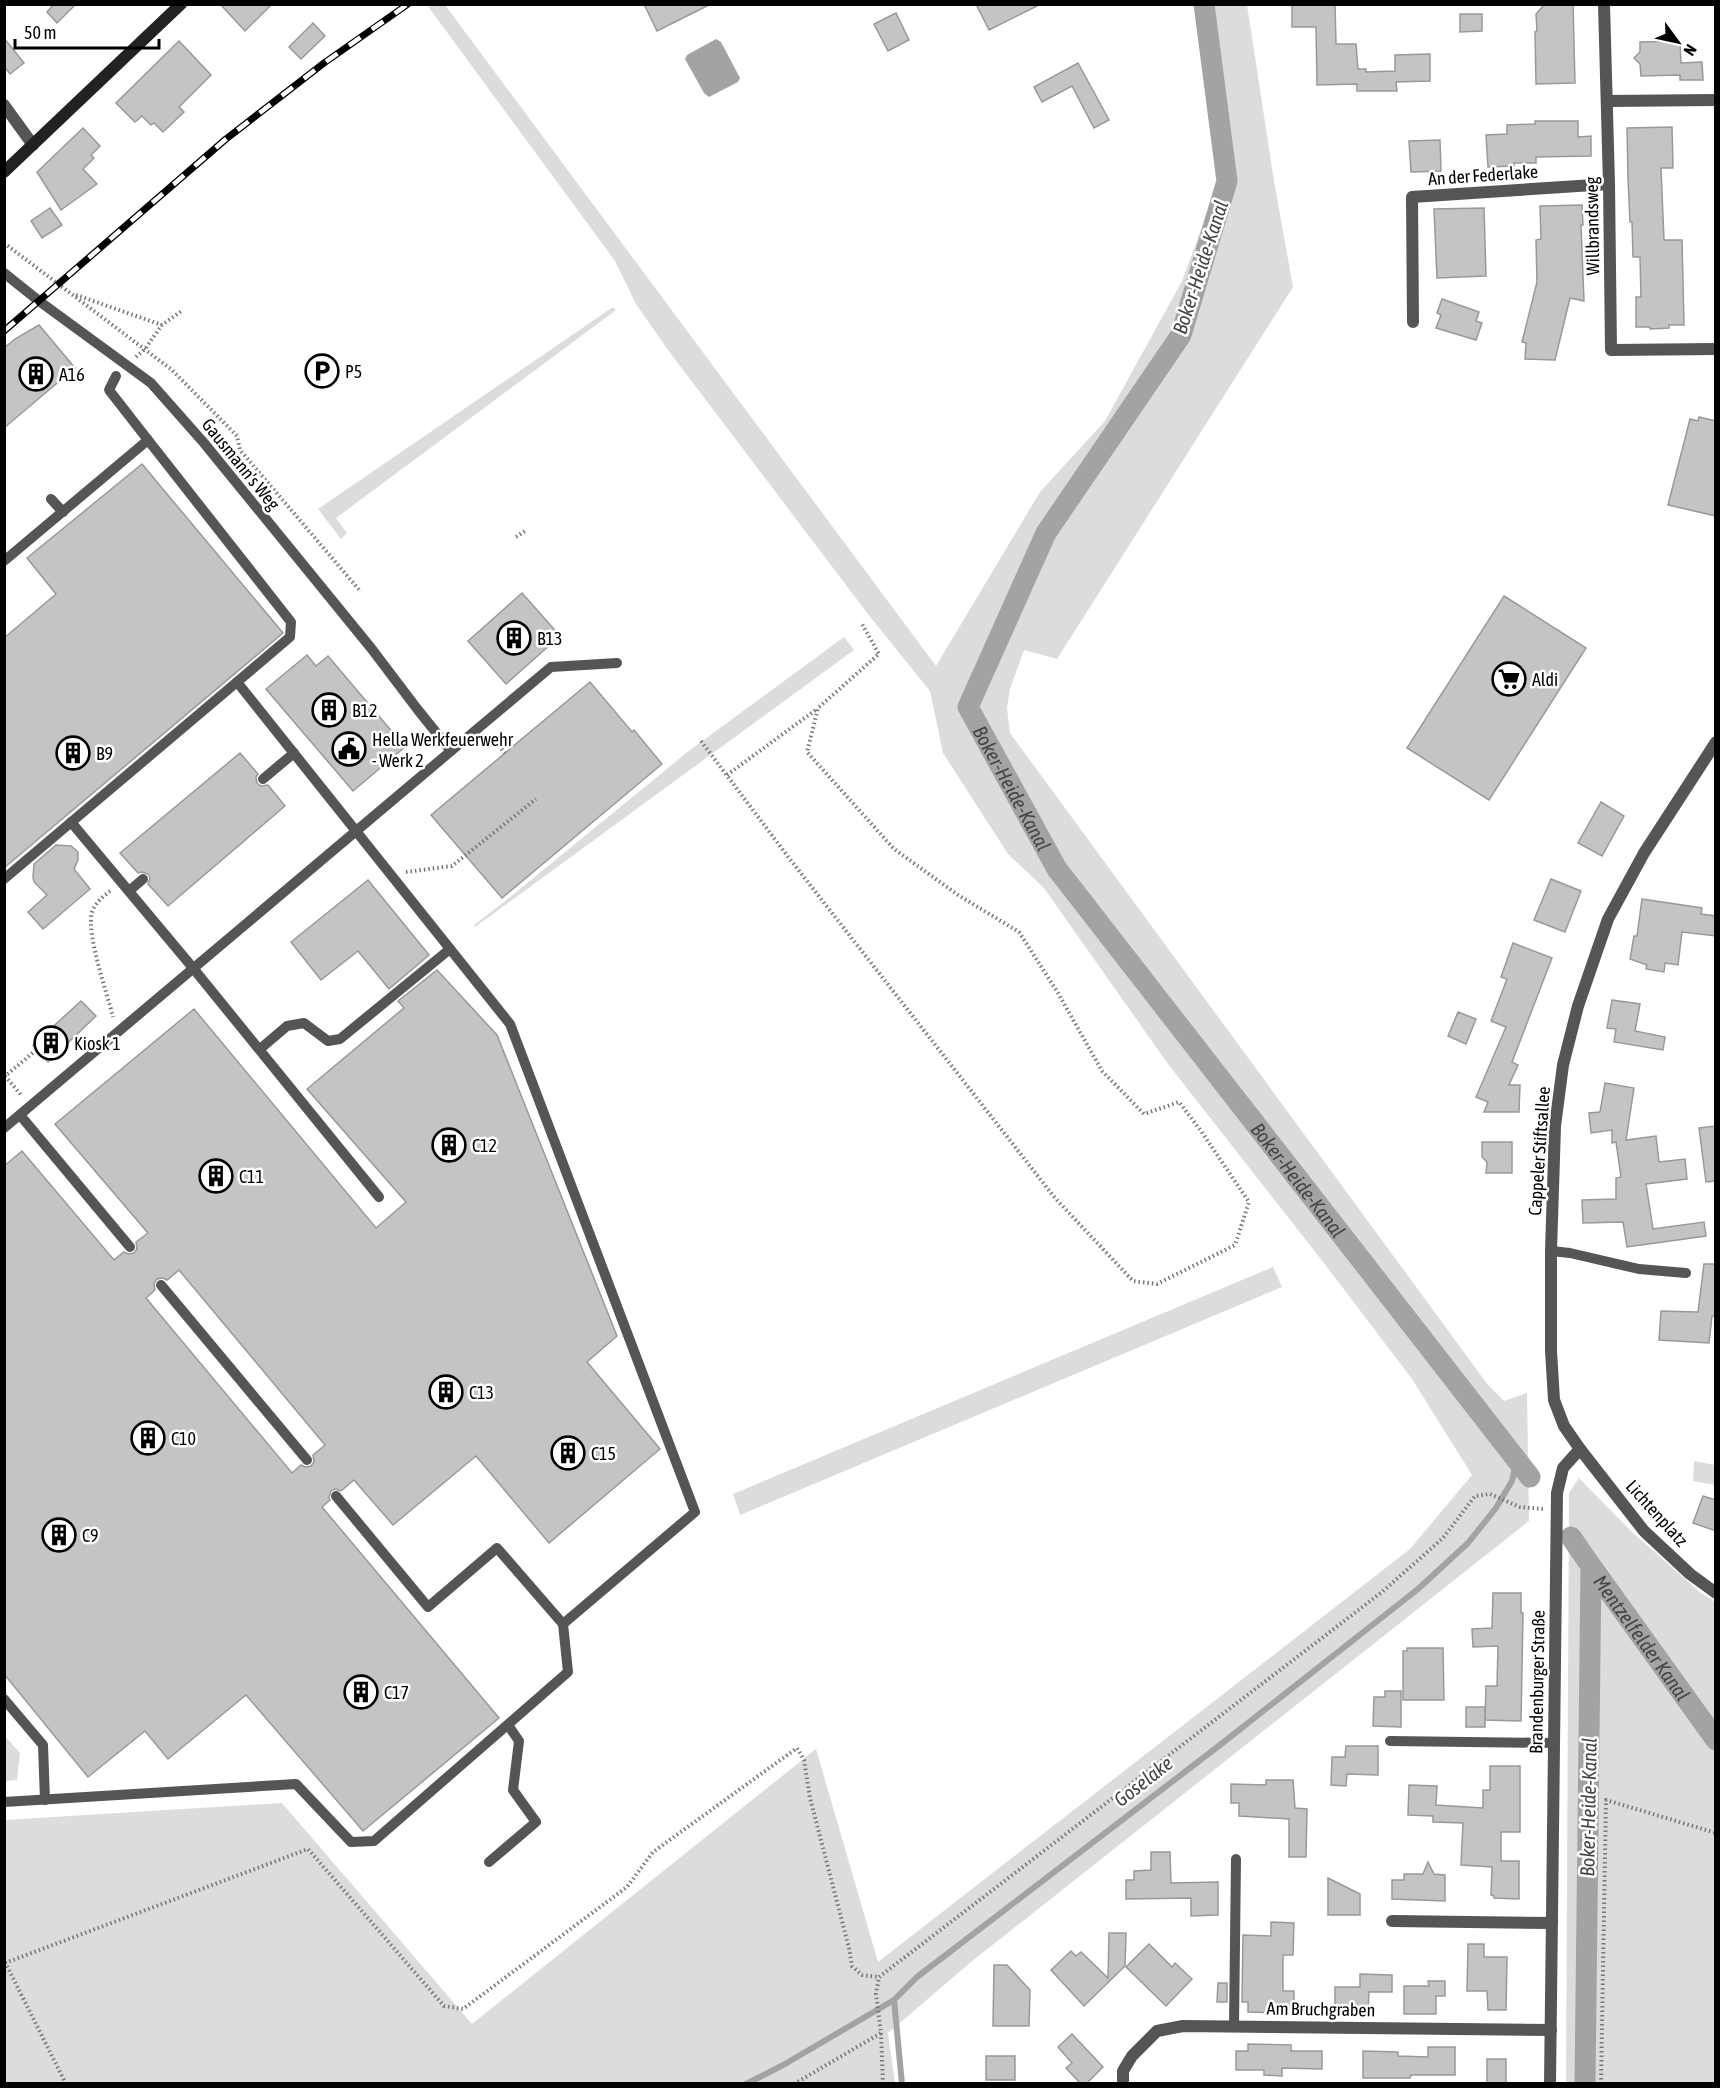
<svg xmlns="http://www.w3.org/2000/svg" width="1720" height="2088" viewBox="0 0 1720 2088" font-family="'Asap Condensed',sans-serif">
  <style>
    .green { fill: #dcdcdc }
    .water { fill: #a3a3a3 }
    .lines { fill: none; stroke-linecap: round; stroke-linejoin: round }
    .stream { stroke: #a3a3a3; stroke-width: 6 }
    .canal { stroke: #a3a3a3; stroke-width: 21 }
    .building { fill: #c4c4c4; stroke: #999; stroke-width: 1.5; fill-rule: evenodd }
    .path { stroke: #777; stroke-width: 4; stroke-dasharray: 1.5 3; stroke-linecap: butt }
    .service { stroke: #555; stroke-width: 10 }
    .minor { stroke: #555; stroke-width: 12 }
    .secondary { stroke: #222; stroke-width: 12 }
    .rail-casing { stroke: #000; stroke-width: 7 }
    .rail { stroke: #fff; stroke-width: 4.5; stroke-dasharray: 14; stroke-linecap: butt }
    .labels { text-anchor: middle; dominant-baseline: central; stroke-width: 5; stroke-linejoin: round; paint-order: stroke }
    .street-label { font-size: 18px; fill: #000; stroke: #fff }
    .poi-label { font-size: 18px; fill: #000; stroke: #fff; text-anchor: start }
    .water-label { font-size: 20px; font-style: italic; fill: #444; stroke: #fff }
  </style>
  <rect width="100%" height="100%" fill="#fff"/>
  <g class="green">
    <polygon points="427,5 445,5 936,666 1040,492 1105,421 1182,281 1221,176 1194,5 1247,5 1274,181 1293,287 1057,659 1024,650 1010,689 1007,708 1010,733 1488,1385 1504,1401 1527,1393 1529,1521 971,1962 888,2033 895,2083 5,2083 5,1820 282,1803 472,2024 816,1749 878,1962 1410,1549 1472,1475 1412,1379 1327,1267 1168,1064 1044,888 1008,854 943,753 930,691 871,618 668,350 636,304 615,261"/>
    <polygon points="613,307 616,310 336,518 347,533 341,539 318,509"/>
    <polygon points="844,637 854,650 475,927 474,925 504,902 690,750"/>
    <polygon points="1273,1267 1282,1287 740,1515 733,1494"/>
    <polygon points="1694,1461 1715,1465 1715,1485 1693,1481"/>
    <polygon points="1579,1478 1632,1532 1701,1593 1715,1602 1715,2083 1566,2083 1569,1493"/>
    <polygon points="4,1735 20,1753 17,1780 5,1781"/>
  </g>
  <polygon class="water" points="716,39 721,42 740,78 738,82 709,97 704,93 685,59 687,55"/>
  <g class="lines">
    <g class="stream">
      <polyline points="894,2000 902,2084"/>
      <polyline points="746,2084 785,2064 894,2000 917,1977 1220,1745 1418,1589 1468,1543 1496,1508 1512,1481 1517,1459"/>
    </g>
    <g class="canal">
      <path id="s1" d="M1204,4L1227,181L1181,335L1046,533L968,707L1057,869L1530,1477"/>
      <polyline points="1571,1537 1591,1566 1585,2084"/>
      <path id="s2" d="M1591,1566L1716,1740"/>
    </g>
  </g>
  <g class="building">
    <polygon points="54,4 76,4 57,23 47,12"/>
    <polygon points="220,4 272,4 245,31"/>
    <polygon points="644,4 711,4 657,31"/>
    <polygon points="976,4 1041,4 989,30"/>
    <polygon points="1292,4 1335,4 1336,44 1356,44 1358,69 1366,69 1366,72 1395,71 1395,55 1430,54 1430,81 1396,82 1397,91 1357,91 1357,84 1317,85 1316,27 1292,27"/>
    <polygon points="1545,4 1573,4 1575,83 1536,84 1535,32 1537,31 1536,14"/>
    <polygon points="896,13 909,40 888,51 874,24"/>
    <polygon points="1460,14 1482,14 1482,31 1460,32"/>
    <polygon points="313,23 325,36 301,59 289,47"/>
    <polygon points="4,38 24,63 10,74 4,66"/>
    <polygon points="179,41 211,75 179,107 184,112 163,132 154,123 151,125 142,116 135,122 116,103"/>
    <polygon points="1680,41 1681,63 1702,62 1703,80 1680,80 1680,75 1641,76 1640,64 1634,58 1640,52 1640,42"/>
    <polygon points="1078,63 1109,120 1094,128 1072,86 1042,102 1034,87"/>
    <polygon points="1535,121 1578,121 1578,137 1591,136 1591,156 1536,157 1536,163 1514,163 1514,166 1488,167 1486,135 1507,134 1507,125 1535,124"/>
    <polygon points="1672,127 1673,168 1661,168 1664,240 1682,240 1684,325 1669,325 1669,328 1650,329 1650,327 1636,327 1636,297 1641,297 1640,257 1633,257 1632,222 1630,222 1628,178 1627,128"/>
    <polygon points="83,128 100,146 91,155 94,158 83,169 97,184 61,210 37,172"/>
    <polygon points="1440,140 1441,171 1411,172 1409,141"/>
    <polygon points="1582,205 1583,225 1581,225 1584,301 1570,298 1555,360 1525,359 1526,343 1522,342 1537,282 1536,240 1541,239 1540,206"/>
    <polygon points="50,208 62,225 42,238 31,221"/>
    <polygon points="1484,208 1486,276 1437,278 1434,209"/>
    <polygon points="1442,299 1479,312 1476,321 1482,323 1476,340 1436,328 1441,315 1437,313"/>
    <polygon points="39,325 75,368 4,428 4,348 15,339"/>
    <polygon points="1699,417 1716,421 1716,516 1668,505 1690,419 1698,421"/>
    <polygon points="142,464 283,633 4,868 4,638 56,594 27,558"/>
    <polygon points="522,593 560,636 506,684 468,641"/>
    <polygon points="1504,596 1586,648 1489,800 1407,748"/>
    <polygon points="307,655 316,666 328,656 405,747 353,791 266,689"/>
    <polygon points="590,682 632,732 634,730 662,764 502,898 431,815"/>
    <polygon points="240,753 258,774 256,777 257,783 261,786 268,785 285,806 168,906 148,884 150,878 148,874 142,872 138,873 120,853"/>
    <polygon points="1601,802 1624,816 1602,856 1578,843"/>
    <polygon points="56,845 71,846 78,852 78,860 74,869 90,889 43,929 28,912 47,895 34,882 33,877 34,864"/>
    <polygon points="1551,879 1581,891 1565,932 1534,920"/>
    <polygon points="368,880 429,955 389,989 358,951 321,980 291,942"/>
    <polygon points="1642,899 1702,908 1701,914 1716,916 1716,936 1682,932 1678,965 1665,963 1664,972 1646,969 1647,965 1630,959 1634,936 1637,936"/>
    <polygon points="1513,943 1552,958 1512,1062 1518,1065 1509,1085 1520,1085 1519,1112 1484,1112 1488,1102 1476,1097 1506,1027 1491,1021 1507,979 1501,977"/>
    <path d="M437,970L497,1035L617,1336L587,1362L660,1449L549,1543L476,1456L393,1525L354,1480L341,1491L335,1489L331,1491L329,1497L330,1500L322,1507L499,1718L363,1831L246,1695L168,1759L145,1731L88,1777L4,1674V1166L22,1151L114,1260L124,1252L128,1254L134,1253L137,1249L136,1242L148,1233L55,1124L194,1009L376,1228L406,1202L307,1089L404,1008L398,1001ZM179,1270L325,1445L313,1455L314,1462L311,1466L305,1467L301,1465L292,1473L146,1298L155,1290L154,1283L157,1279L163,1278L167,1280Z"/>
    <polygon points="1612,1000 1640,1004 1635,1031 1665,1037 1663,1050 1614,1042 1616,1029 1607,1028"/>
    <polygon points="81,1001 96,1016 48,1062 33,1045"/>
    <polygon points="1458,1012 1476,1019 1466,1044 1448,1036"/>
    <polygon points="1605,1083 1634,1088 1626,1140 1656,1136 1659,1162 1685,1159 1687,1179 1646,1184 1653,1229 1704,1222 1706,1236 1627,1247 1623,1222 1583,1223 1582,1200 1616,1199 1616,1178 1621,1177 1616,1142 1612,1143 1612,1130 1591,1133 1589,1113 1600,1112"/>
    <polygon points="1716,1126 1716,1181 1706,1182 1699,1128"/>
    <polygon points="1482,1142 1512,1142 1512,1173 1486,1173 1487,1162 1482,1157"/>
    <polygon points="1704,1264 1716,1264 1716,1316 1712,1316 1709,1343 1659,1340 1661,1311 1698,1312"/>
    <polygon points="1703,1496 1716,1500 1716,1531 1693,1523"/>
    <polygon points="1493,1593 1521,1593 1521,1613 1523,1613 1521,1721 1485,1720 1486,1686 1497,1686 1498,1646 1473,1647 1472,1629 1492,1628"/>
    <polygon points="1407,1648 1443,1648 1444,1700 1403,1700 1403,1651 1407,1651"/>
    <polygon points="1385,1691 1401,1691 1401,1727 1373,1726 1374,1697 1385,1697"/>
    <rect x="1466" y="1707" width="19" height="20"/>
    <polygon points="1346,1746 1378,1746 1378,1775 1347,1774 1346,1786 1331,1785 1332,1757 1345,1757"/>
    <polygon points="1490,1766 1520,1766 1520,1832 1501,1832 1501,1861 1519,1861 1519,1899 1494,1898 1494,1896 1491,1895 1492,1867 1461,1865 1463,1823 1433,1822 1433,1816 1408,1815 1409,1785 1437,1786 1436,1805 1483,1808 1483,1790 1490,1790"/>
    <polygon points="1266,1780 1293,1780 1295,1808 1307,1809 1306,1857 1289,1857 1289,1819 1239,1816 1239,1803 1231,1803 1231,1784 1266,1785"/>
    <polygon points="1151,1852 1170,1852 1171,1883 1218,1882 1218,1915 1191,1916 1191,1898 1126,1899 1126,1880 1134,1880 1134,1871 1151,1870"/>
    <polygon points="1428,1862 1434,1874 1445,1875 1445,1901 1392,1899 1392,1880 1404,1880 1404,1874 1423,1874"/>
    <polygon points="1328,1878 1360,1894 1360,1915 1328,1915"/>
    <polygon points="1271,1922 1294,1923 1293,1955 1283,1955 1283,1991 1294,1991 1294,2007 1285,2007 1285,2013 1248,2012 1248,2002 1242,2002 1243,1935 1271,1936"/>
    <polygon points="1109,1933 1126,1933 1125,1966 1084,2006 1051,1970 1071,1951 1076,1956 1081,1952 1108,1978"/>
    <polygon points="1149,1944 1172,1967 1175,1963 1192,1979 1166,2006 1126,1967"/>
    <polygon points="1468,1944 1484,1944 1484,1957 1507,1957 1506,2010 1488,2010 1487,1991 1467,1991"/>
    <polygon points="994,1965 1007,1965 1030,1990 1029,2026 993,2026"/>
    <polygon points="1360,1974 1392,1975 1392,1992 1369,1992 1368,2013 1335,2012 1335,1987 1360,1987"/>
    <polygon points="1428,1981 1445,1981 1445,1996 1436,1996 1436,2014 1404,2014 1404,1986 1429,1986"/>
    <polygon points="1218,1983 1227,1983 1227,2002 1217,2002"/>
    <polygon points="1072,2034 1103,2067 1086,2084 1081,2084 1066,2068 1072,2063 1058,2047"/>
    <polygon points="1248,2044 1291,2045 1291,2051 1322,2051 1322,2069 1282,2068 1282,2076 1264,2075 1264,2070 1236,2070 1236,2051 1248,2051"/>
    <polygon points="1428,2047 1455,2047 1455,2075 1411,2075 1410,2078 1363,2078 1363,2051 1398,2052 1398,2056 1428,2057"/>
    <rect x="986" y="2056" width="29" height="24"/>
    <rect x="1487" y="2059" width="19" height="25"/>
  </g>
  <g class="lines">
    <g class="path">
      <polyline points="4,243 172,370 237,436 240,450 361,592"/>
      <polyline points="76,295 162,325"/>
      <polyline points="136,357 145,349 162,325 183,310"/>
      <polyline points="516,537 525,531"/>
      <polyline points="490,735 505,753"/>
      <polyline points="701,741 789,858 1055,1198 1133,1281 1157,1284 1235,1245 1249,1202 1201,1131 1179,1102 1144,1114 1102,1071 1058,993 1019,932 958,895 894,849 807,752 818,708 879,654 862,624"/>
      <polyline points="727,775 817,709"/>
      <polyline points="406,872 452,866 536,799"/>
      <path d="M110,891C103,897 95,903 92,912C86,934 107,993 113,1017"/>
      <polyline points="5,1076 22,1096"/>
      <polyline points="4,1077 35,1051"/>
      <polyline points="5,1962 66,2084"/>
      <polyline points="5,1963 308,1849 444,2006 463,2009 627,1887 653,1852 797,1748 804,1760 810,1798 849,1948 852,1966 862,1975 879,1977"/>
      <polyline points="881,2033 883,2084"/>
      <polyline points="794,2084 881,2033 876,1994 879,1977 1382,1592 1443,1538 1475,1496 1490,1494 1520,1507 1544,1509"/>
      <polyline points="1601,2084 1606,1800 1716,1833"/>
    </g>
    <g class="service">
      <polyline points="4,273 39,301 151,383 204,443 371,648 418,710 451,751 4,1128"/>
      <polyline points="116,376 109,390 148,440"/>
      <polyline points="51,499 63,512"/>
      <polyline points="4,561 148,440 291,622 290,637 237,682 510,1024 695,1512 563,1624"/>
      <polyline points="451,751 551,667 617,663"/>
      <polyline points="263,779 294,753"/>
      <polyline points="71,822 193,968 379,1197"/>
      <polyline points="4,879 237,682"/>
      <polyline points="129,891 143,879"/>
      <polyline points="260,1049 287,1026 304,1023 328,1041 340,1039 450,949"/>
      <polyline points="20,1115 130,1247"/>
      <polyline points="1551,1251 1570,1253 1639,1269 1686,1273"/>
      <polyline points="161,1285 307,1460"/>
      <polyline points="4,1699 43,1745 45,1800"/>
      <polyline points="1390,1741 1555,1743"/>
      <polyline points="4,1802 296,1784 351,1842 374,1841 568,1672 563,1624 497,1548 428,1607 336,1496"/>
      <polyline points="489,1862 536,1822 513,1790 519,1741 508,1725"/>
      <polyline points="1234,2026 1236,1859"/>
    </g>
    <g class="minor">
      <polyline points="1604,4 1609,184 1611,350 1716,349"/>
      <polyline points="1607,101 1716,100"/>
      <polyline points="4,105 33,145"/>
      <polyline points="1413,322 1412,197 1609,184"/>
      <polyline points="1716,742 1644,853 1608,919 1578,1006 1563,1065 1555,1126 1551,1251 1551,1351 1554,1400 1564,1426 1580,1449 1644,1531 1690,1574 1716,1593"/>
      <polyline points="1392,1921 1552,1923"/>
      <polyline points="1123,2084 1123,2071 1132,2056 1157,2031 1183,2026 1551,2030"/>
      <polyline points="1550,2084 1557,1493 1563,1468 1580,1449"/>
    </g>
    <polyline class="secondary" points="4,172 181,4"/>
    <g class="rail-casing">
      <polyline id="rail" points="4,331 226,139 324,63 408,4"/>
    </g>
    <use href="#rail" class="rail"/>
  </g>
  <defs>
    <g id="parking-ring" transform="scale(1.725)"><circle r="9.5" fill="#fff" stroke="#000" stroke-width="1.5"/><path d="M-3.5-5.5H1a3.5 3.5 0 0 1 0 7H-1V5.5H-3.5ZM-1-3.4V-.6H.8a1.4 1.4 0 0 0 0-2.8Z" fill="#000"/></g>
    <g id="building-ring" transform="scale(1.725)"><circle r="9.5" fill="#fff" stroke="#000" stroke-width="1.5"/><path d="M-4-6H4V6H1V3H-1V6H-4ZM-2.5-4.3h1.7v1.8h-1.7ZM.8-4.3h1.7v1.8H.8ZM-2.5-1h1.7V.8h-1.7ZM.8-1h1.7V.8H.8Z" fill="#000"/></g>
    <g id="supermarket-ring" transform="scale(1.725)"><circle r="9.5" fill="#fff" stroke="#000" stroke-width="1.5"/><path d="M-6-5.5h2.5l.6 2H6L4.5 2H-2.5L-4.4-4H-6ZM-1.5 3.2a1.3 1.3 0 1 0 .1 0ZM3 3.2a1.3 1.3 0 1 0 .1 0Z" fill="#000"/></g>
    <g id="civic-ring" transform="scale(1.725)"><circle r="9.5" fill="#fff" stroke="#000" stroke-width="1.5"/><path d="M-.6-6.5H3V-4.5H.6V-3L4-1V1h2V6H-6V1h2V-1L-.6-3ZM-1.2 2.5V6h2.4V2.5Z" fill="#000"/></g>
  </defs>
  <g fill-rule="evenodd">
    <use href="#parking-ring" x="322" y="371"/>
    <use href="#building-ring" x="36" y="374"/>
    <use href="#building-ring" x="514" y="638"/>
    <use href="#supermarket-ring" x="1509" y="679"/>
    <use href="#building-ring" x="329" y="710"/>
    <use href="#civic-ring" x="349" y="749"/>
    <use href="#building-ring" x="73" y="753"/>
    <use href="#building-ring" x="51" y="1043"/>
    <use href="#building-ring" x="449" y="1145"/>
    <use href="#building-ring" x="216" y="1176"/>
    <use href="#building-ring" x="446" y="1392"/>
    <use href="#building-ring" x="148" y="1438"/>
    <use href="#building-ring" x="568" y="1453"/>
    <use href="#building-ring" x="59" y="1535"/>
    <use href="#building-ring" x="361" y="1692"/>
  </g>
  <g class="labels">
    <g class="street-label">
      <text transform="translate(1483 175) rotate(-4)">An der Federlake</text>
      <text transform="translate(1592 226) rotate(-91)">Willbrandsweg</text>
      <text transform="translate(241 464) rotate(51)">Gausmann's Weg</text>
      <text transform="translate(1539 1151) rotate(-86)">Cappeler Stiftsallee</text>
      <text transform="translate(1657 1513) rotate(48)">Lichtenplatz</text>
      <text transform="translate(1537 1682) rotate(-89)">Brandenburger Straße</text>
      <text transform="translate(1321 2009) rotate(1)">Am Bruchgraben</text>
    </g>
    <g class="poi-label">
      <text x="345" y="371">P5</text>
      <text x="59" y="374">A16</text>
      <text x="537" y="638">B13</text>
      <text x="1532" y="679">Aldi</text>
      <text x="352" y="710">B12</text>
      <text x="372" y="739">Hella Werkfeuerwehr<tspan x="372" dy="21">- Werk 2</tspan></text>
      <text x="96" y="753">B9</text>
      <text x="74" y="1043">Kiosk 1</text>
      <text x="472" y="1145">C12</text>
      <text x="239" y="1176">C11</text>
      <text x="469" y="1392">C13</text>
      <text x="171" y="1438">C10</text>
      <text x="591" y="1453">C15</text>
      <text x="82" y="1535">C9</text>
      <text x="384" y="1692">C17</text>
    </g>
    <g class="water-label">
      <text transform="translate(1200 267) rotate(-72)">Boker-Heide-Kanal</text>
      <text stroke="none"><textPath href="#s1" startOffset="862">Boker-Heide-Kanal</textPath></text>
      <text stroke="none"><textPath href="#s1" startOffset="1348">Boker-Heide-Kanal</textPath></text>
      <text stroke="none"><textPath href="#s2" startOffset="88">Mentzelfelder Kanal</textPath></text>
      <text transform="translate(1143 1781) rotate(-38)">Goselake</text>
      <text transform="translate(1588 1807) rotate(-89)">Boker-Heide-Kanal</text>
    </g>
  </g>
  <rect width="1720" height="2088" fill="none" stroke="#000000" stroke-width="12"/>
  <g transform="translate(1678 42) rotate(123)" stroke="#ffffff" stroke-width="4.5" paint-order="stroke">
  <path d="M0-4.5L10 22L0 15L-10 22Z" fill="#000000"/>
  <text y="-9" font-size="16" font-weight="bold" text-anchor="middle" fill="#000000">N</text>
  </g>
  <path d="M15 39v9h144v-9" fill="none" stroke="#000000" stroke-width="3"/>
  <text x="24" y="39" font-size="18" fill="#000000" stroke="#ffffff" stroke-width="4.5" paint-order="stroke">50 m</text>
</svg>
